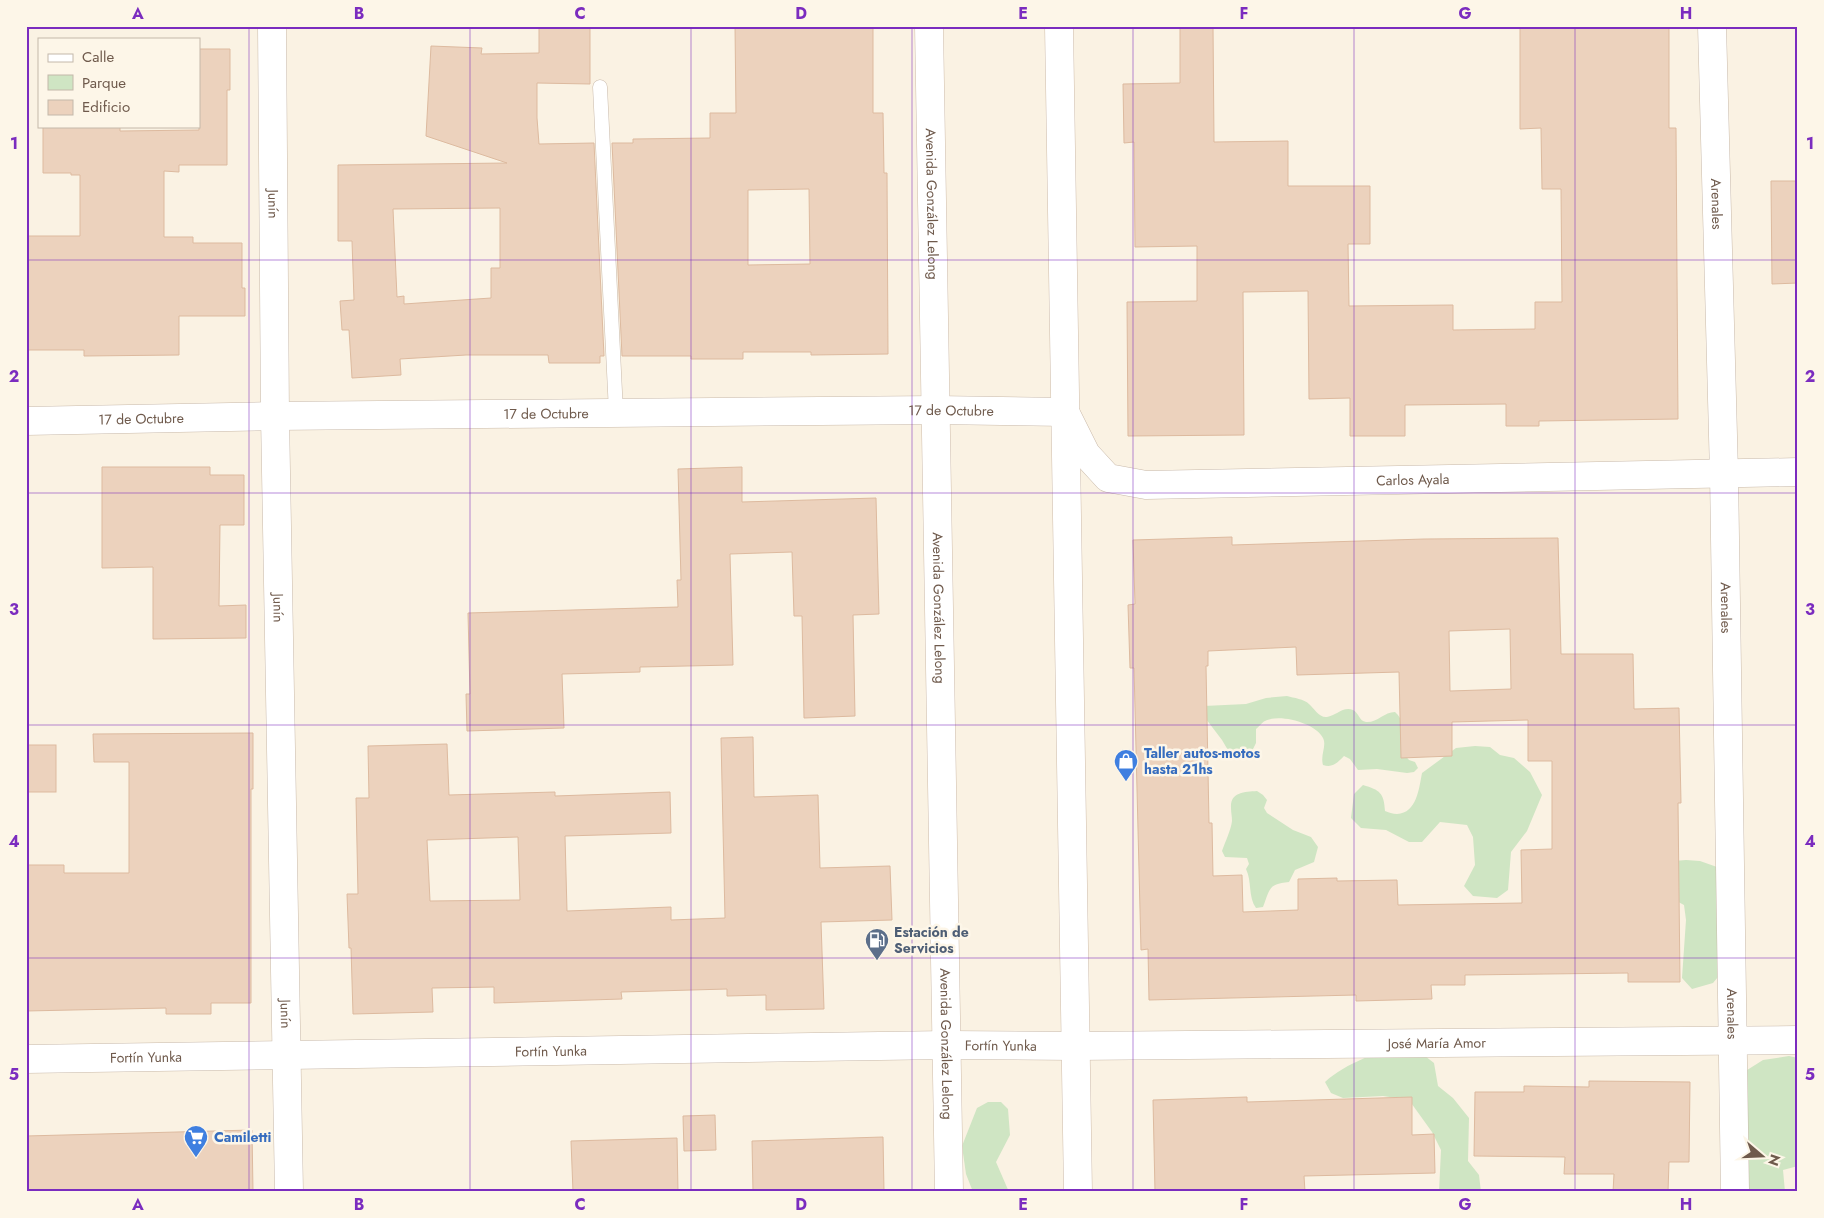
<svg xmlns="http://www.w3.org/2000/svg" width="1824" height="1218" viewBox="0 0 1824 1218" font-family="Jost,sans-serif">
  <style>
    .green { fill: #cfe5c3 }
    .building { fill: #ecd2bd; stroke: #ddba9f; fill-rule: evenodd }
    .lines { fill: none; stroke-linecap: round; stroke-linejoin: round }
    .lane-casing { stroke: #c9baab; stroke-width: 15 }
    .street-casing { stroke: #c9baab; stroke-width: 29 }
    .secondary-casing { stroke: #cebcab; stroke-width: 29 }
    .lane { stroke: #fff; stroke-width: 14 }
    .street { stroke: #fff; stroke-width: 28 }
    .secondary { stroke: #fff; stroke-width: 28 }
    .grid { fill: none; stroke: #7b2cbf; stroke-width: 1; stroke-opacity: 0.55 }
    .labels { text-anchor: middle; dominant-baseline: central; stroke-width: 5; stroke-linejoin: round; paint-order: stroke }
    .street-label { font-size: 14px; fill: #6f5a4c; stroke: #fdf6e8 }
    .shop-label { font-size: 14px; font-weight: bold; fill: #366cbe; stroke: #fdf6e8; text-anchor: start }
    .service-label { font-size: 14px; font-weight: bold; fill: #4e5e75; stroke: #fdf6e8; text-anchor: start }
    .neatline { fill: none; stroke: #7b2cbf; stroke-width: 2 }
    .grid-label { font-size: 16px; text-anchor: middle; font-weight: bold; fill: #7b2cbf }
  </style>
  <rect width="100%" height="100%" fill="#faf2e3"/>
  <g class="green">
    <path d="M1287,696C1294,698 1304,699 1309,704C1314,708 1319,718 1327,717C1336,716 1343,706 1353,710C1359,713 1359,721 1366,722C1377,723 1384,712 1395,712C1407,723 1406,739 1404,754L1409,760L1415,762L1418,768L1414,772L1407,773L1377,769L1358,770L1350,759L1344,756C1337,763 1333,768 1323,765C1320,755 1327,746 1323,738C1316,723 1279,713 1265,721C1262,722 1259,727 1256,729V743L1250,755L1238,760L1232,757L1222,740L1206,719L1204,706L1246,704L1266,698Z"/>
    <path d="M1475,746L1490,747L1500,755L1514,758L1530,772L1542,795L1527,831L1511,852L1508,890L1497,898L1473,896L1464,886L1475,865L1473,837L1467,825L1440,822L1422,842H1409L1386,830L1361,828L1351,818L1354,794L1363,785C1380,790 1384,793 1385,811C1388,812 1393,814 1397,814C1417,813 1419,788 1422,773L1456,748Z"/>
    <path d="M1257,791L1263,795L1267,800L1264,808L1267,813L1293,830L1311,837L1318,847L1314,862L1295,870L1289,882C1268,884 1270,889 1263,907L1256,908C1248,897 1252,881 1246,869L1249,864L1247,858L1225,857L1222,851C1225,842 1231,830 1232,821C1232,817 1231,812 1231,808C1230,792 1244,792 1257,791Z"/>
    <polygon points="1686,860 1700,861 1717,867 1727,966 1713,983 1692,989 1682,978 1686,920 1684,905 1671,898 1662,862"/>
    <path d="M1407,1042L1434,1063L1438,1086L1453,1098L1469,1118L1468,1161L1479,1175L1481,1192H1439L1441,1150L1432,1132L1409,1100L1383,1096L1343,1098L1331,1093L1325,1082C1347,1062 1380,1052 1407,1042Z"/>
    <polygon points="1789,1056 1798,1058 1798,1166 1783,1170 1785,1192 1738,1192 1753,1147 1736,1122 1744,1072 1763,1060"/>
    <polygon points="988,1102 1001,1102 1008,1109 1010,1135 996,1162 1009,1192 973,1192 966,1174 962,1146 977,1108"/>
  </g>
  <g class="building">
    <path d="M539,26H590V84L537,83V118L539,144L594,143L604,356H600V363H549L548,355H466L400,359L401,375L352,378L349,330H342L340,301L354,300L352,241H338V165L507,163L426,136L431,46L482,48L481,54L539,53ZM500,208V268H491V298L404,304V296L397,297L393,209Z"/>
    <path d="M735,26H873V113H883L884,173H887L888,354L811,355V352H743V359H691V356H622L612,143H633V139L710,138V113H736ZM809,189L810,264L748,265V190Z"/>
    <polygon points="1180,26 1213,26 1214,142 1288,141 1288,186 1370,186 1370,244 1348,244 1349,306 1453,305 1453,330 1535,329 1535,302 1562,302 1561,189 1542,189 1541,128 1520,129 1520,26 1669,26 1669,128 1676,128 1678,419 1539,421 1539,426 1506,426 1506,404 1405,405 1405,436 1350,436 1350,398 1309,399 1308,291 1243,292 1244,435 1128,436 1127,302 1197,301 1197,246 1135,247 1134,142 1124,143 1123,84 1180,83"/>
    <polygon points="199,49 230,49 230,90 227,90 227,165 179,165 179,172 164,171 164,237 193,237 193,243 242,243 242,288 245,288 245,316 179,316 179,355 84,356 84,350 26,350 26,236 80,236 80,175 71,175 71,173 43,173 43,126 120,126 120,131 199,130"/>
    <polygon points="1771,181 1798,181 1798,283 1772,284"/>
    <polygon points="102,467 210,467 210,475 244,475 244,525 220,525 219,606 246,605 246,638 153,639 153,567 102,568"/>
    <polygon points="742,467 742,502 876,498 879,614 853,615 855,716 804,718 802,616 794,616 792,552 730,554 733,665 640,667 640,672 562,674 564,728 467,731 466,694 470,694 468,613 678,607 677,580 681,580 678,469"/>
    <path d="M1232,537V545L1424,539L1558,538L1561,654H1633L1634,709L1679,708L1681,803H1678L1680,982H1628V973L1465,975V985H1431L1432,999L1356,1001V995L1149,1000L1148,949L1141,950L1134,668H1130L1128,605L1135,604L1133,540ZM1510,629L1511,689L1450,691L1449,631ZM1296,647L1297,675L1399,672L1401,758L1452,756V722L1528,720V761H1552V849L1521,850L1522,903L1398,905L1397,880L1337,881V878L1298,879V910L1243,912L1242,875L1213,876L1212,823H1209L1206,666H1208V651Z"/>
    <polygon points="253,733 253,789 251,789 251,1003 211,1003 211,1014 166,1014 166,1008 26,1011 26,865 64,865 64,873 129,873 129,762 94,762 93,734"/>
    <path d="M753,737L754,797L818,795L820,868L890,866L892,920L821,922L824,1009L766,1010V995L727,996V989L621,992L622,999L494,1003V987L432,988L433,1012L353,1014L351,948H349L347,894H358L356,798H369L368,746L447,744L449,795L555,792V796L670,792L671,833L565,836L567,911L671,907V920L725,918L721,738ZM518,837L520,900L430,901L427,840Z"/>
    <rect x="26" y="745" width="30" height="47"/>
    <polygon points="1589,1081 1690,1082 1689,1162 1669,1162 1668,1192 1613,1192 1614,1174 1564,1174 1565,1157 1474,1156 1475,1092 1524,1092 1524,1086 1589,1087"/>
    <polygon points="1247,1097 1247,1102 1412,1097 1412,1135 1434,1134 1435,1173 1304,1176 1305,1192 1155,1192 1153,1100"/>
    <polygon points="715,1115 716,1150 684,1151 683,1116"/>
    <polygon points="252,1130 253,1192 26,1192 26,1136"/>
    <polygon points="883,1137 884,1192 753,1192 752,1141"/>
    <polygon points="677,1138 678,1192 573,1192 571,1141"/>
  </g>
  <g class="lines">
    <g class="lane-casing">
      <polyline id="lane" points="600,87 616,412"/>
    </g>
    <g class="street-casing">
      <g id="street">
        <path id="s1" d="M272,26L275,416L289,1192"/>
        <path id="s2" d="M1712,26L1724,473L1735,1192"/>
        <path id="s3" d="M26,421L275,416L936,410L1065,412L1086,454L1108,478L1146,485L1798,472"/>
        <path id="s4" d="M26,1059L947,1045L1075,1046L1798,1040"/>
      </g>
    </g>
    <g class="secondary-casing">
      <g id="secondary">
        <path id="s5" d="M929,26L949,1192"/>
        <polyline points="1059,26 1078,1192"/>
      </g>
    </g>
    <use href="#lane" class="lane"/>
    <use href="#street" class="street"/>
    <use href="#secondary" class="secondary"/>
  </g>
  <path class="grid" d="M249,26V1192M470,26V1192M691,26V1192M912,26V1192M1133,26V1192M1354,26V1192M1575,26V1192M26,260H1798M26,493H1798M26,725H1798M26,958H1798"/>
  <defs>
    <g id="shop-pin" transform="scale(1.25)"><path d="M0 17L-7.5 6A9.5 9.5 0 1 1 7.5 6Z" fill="#3f7fe0" stroke="#fdf6e8"/><path d="M-5-2.5h2.3a2.7 3.5 0 0 1 5.4 0H5L5.5 6h-11ZM-1.5-2.5h3a1.5 2.3 0 0 0-3 0Z" fill="#fff"/></g>
    <g id="fuel-pin" transform="scale(1.25)"><path d="M0 17L-7.5 6A9.5 9.5 0 1 1 7.5 6Z" fill="#5c6f8a" stroke="#fdf6e8"/><path d="M-5.5-6h7V0h2V4h1.3V-2.5L3-4.5l.8-.8L6-3V5H2.5V1h-1V6h-7ZM-4.2-4.7v3.2H.2V-4.7Z" fill="#fff"/></g>
    <g id="supermarket-pin" transform="scale(1.25)"><path d="M0 17L-7.5 6A9.5 9.5 0 1 1 7.5 6Z" fill="#3f7fe0" stroke="#fdf6e8"/><path d="M-6-5.5h2.5l.6 2H6L4.5 2H-2.5L-4.4-4H-6ZM-1.5 3.2a1.3 1.3 0 1 0 .1 0ZM3 3.2a1.3 1.3 0 1 0 .1 0Z" fill="#fff"/></g>
  </defs>
  <g fill-rule="evenodd">
    <use href="#shop-pin" x="1126" y="761"/>
    <use href="#fuel-pin" x="877" y="940"/>
    <use href="#supermarket-pin" x="196" y="1137"/>
  </g>
  <g class="labels">
    <g class="street-label">
      <text stroke="none"><textPath href="#s1" startOffset="178">Junín</textPath></text>
      <text stroke="none"><textPath href="#s5" startOffset="178">Avenida González Lelong</textPath></text>
      <text stroke="none"><textPath href="#s2" startOffset="178">Arenales</textPath></text>
      <text stroke="none"><textPath href="#s3" startOffset="925">17 de Octubre</textPath></text>
      <text stroke="none"><textPath href="#s3" startOffset="520">17 de Octubre</textPath></text>
      <text stroke="none"><textPath href="#s3" startOffset="115">17 de Octubre</textPath></text>
      <text stroke="none"><textPath href="#s3" startOffset="1424">Carlos Ayala</textPath></text>
      <text stroke="none"><textPath href="#s1" startOffset="582">Junín</textPath></text>
      <text stroke="none"><textPath href="#s5" startOffset="582">Avenida González Lelong</textPath></text>
      <text stroke="none"><textPath href="#s2" startOffset="582">Arenales</textPath></text>
      <text stroke="none"><textPath href="#s1" startOffset="988">Junín</textPath></text>
      <text stroke="none"><textPath href="#s2" startOffset="988">Arenales</textPath></text>
      <text stroke="none"><textPath href="#s4" startOffset="1411">José María Amor</textPath></text>
      <text stroke="none"><textPath href="#s5" startOffset="1018">Avenida González Lelong</textPath></text>
      <text stroke="none"><textPath href="#s4" startOffset="975">Fortín Yunka</textPath></text>
      <text stroke="none"><textPath href="#s4" startOffset="525">Fortín Yunka</textPath></text>
      <text stroke="none"><textPath href="#s4" startOffset="120">Fortín Yunka</textPath></text>
    </g>
    <g class="shop-label">
      <text x="1144" y="753">Taller autos-motos<tspan x="1144" dy="16">hasta 21hs</tspan></text>
      <text x="214" y="1137">Camiletti</text>
    </g>
    <g class="service-label">
      <text x="894" y="932">Estación de<tspan x="894" dy="16">Servicios</tspan></text>
    </g>
  </g>
  <rect width="1824" height="1218" fill="none" stroke="#fdf6e8" stroke-width="55"/>
  <rect x="38" y="38" width="162" height="90" fill="#fdf6e8" stroke="#c4b8aa"/>
  <rect x="48" y="54" width="25" height="8" fill="#ffffff" stroke="#c4b8aa"/>
  <text x="82" y="62" font-size="15" fill="#6f5a4c">Calle</text>
  <rect x="48" y="75" width="25" height="15" fill="#cfe5c3" stroke="#c4b8aa"/>
  <text x="82" y="88" font-size="15" fill="#6f5a4c">Parque</text>
  <rect x="48" y="100" width="25" height="15" fill="#ecd2bd" stroke="#c4b8aa"/>
  <text x="82" y="112" font-size="15" fill="#6f5a4c">Edificio</text>
  <g transform="translate(1762 1156) rotate(109)" stroke="#fdf6e8" stroke-width="4" paint-order="stroke">
  <path d="M0-4L9 19L0 12L-9 19Z" fill="#6f5a4c"/>
  <text y="-8" font-size="14" font-weight="bold" text-anchor="middle" fill="#6f5a4c">N</text>
  </g>
  <rect x="28" y="28" width="1768" height="1162" class="neatline"/>
  <g class="grid-label">
    <text x="138" y="19">A</text>
    <text x="359" y="19">B</text>
    <text x="580" y="19">C</text>
    <text x="801" y="19">D</text>
    <text x="1023" y="19">E</text>
    <text x="1244" y="19">F</text>
    <text x="1465" y="19">G</text>
    <text x="1686" y="19">H</text>
    <text x="14" y="149">1</text>
    <text x="1810" y="149">1</text>
    <text x="14" y="382">2</text>
    <text x="1810" y="382">2</text>
    <text x="14" y="615">3</text>
    <text x="1810" y="615">3</text>
    <text x="14" y="847">4</text>
    <text x="1810" y="847">4</text>
    <text x="14" y="1080">5</text>
    <text x="1810" y="1080">5</text>
    <text x="138" y="1210">A</text>
    <text x="359" y="1210">B</text>
    <text x="580" y="1210">C</text>
    <text x="801" y="1210">D</text>
    <text x="1023" y="1210">E</text>
    <text x="1244" y="1210">F</text>
    <text x="1465" y="1210">G</text>
    <text x="1686" y="1210">H</text>
  </g>
</svg>
